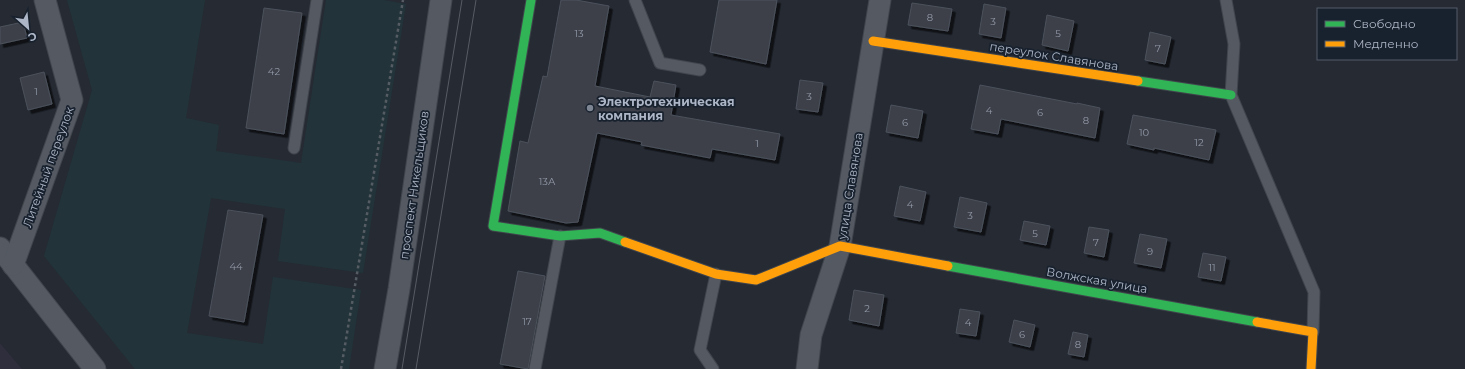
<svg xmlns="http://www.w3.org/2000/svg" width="1465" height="369" viewBox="0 0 1465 369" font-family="Montserrat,sans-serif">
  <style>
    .medical { fill: #2f2e3c }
    .green { fill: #223439 }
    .building { fill: #3c4149; stroke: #4c525c; filter: url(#shadow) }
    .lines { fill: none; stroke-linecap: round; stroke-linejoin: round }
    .lane-casing { stroke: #40454c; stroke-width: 13 }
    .street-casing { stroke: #40454c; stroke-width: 23 }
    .fast-casing { stroke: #40454c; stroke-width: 11 }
    .slow-casing { stroke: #40454c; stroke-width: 11 }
    .path { stroke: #565c64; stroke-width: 2.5; stroke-dasharray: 3 3; stroke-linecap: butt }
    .lane { stroke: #545962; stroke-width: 11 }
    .street { stroke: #545962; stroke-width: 21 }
    .fast { stroke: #30b455; stroke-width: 9 }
    .slow { stroke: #ff9f0a; stroke-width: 9 }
    .tram { stroke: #585c64; stroke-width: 1 }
    .poi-dot { fill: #7d8593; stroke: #18212e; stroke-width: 1.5 }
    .labels { text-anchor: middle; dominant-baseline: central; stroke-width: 3.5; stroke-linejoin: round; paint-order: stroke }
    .number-label { font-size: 10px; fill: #9199a7 }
    .street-label { font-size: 12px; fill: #adb6c6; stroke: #18212e }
    .poi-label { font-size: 12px; font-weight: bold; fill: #adb6c6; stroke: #18212e; text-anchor: start }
  </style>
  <defs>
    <filter id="shadow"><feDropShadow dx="3.5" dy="3.5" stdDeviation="0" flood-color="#0009"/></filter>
  </defs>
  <rect width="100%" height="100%" fill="#252a33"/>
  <polygon class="medical" points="0,343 22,369 0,369"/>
  <polygon class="green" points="67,0 205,0 186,118 219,125 216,151 301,163 326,0 384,0 406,4 363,273 278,261 285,209 211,198 187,333 263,344 273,277 361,290 349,369 135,369 44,256 92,90"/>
  <g class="building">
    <polygon points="561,0 576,0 609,6 595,86 650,97 654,81 676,85 671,115 780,134 775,160 712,149 710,158 641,145 642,142 597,133 578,222 566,223 508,211 520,141 528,143 543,76 547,77"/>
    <polygon points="719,0 777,0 766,64 710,52"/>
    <polygon points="912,3 952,9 948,31 908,25"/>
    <polygon points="984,4 1006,8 1001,38 979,34"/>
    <polygon points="264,8 302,13 284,134 246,128"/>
    <polygon points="1047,15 1074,21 1068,51 1042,45"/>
    <polygon points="23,22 27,38 0,44 0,27"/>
    <polygon points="1150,32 1171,37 1165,64 1145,60"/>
    <polygon points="44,72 52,104 28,110 20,78"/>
    <polygon points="800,80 823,83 818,112 796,109"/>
    <polygon points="980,85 1077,104 1077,103 1100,108 1095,138 1001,119 998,134 971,129"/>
    <polygon points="891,105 923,111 918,138 886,132"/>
    <polygon points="1133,115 1216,130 1209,160 1154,148 1154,150 1127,144"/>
    <polygon points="900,186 926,192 920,221 894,216"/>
    <polygon points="960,197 987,203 981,232 954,227"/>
    <polygon points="228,210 263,215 244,322 209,316"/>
    <polygon points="1024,221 1050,226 1046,245 1020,240"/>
    <polygon points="1089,227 1109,230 1104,257 1084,253"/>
    <polygon points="1140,234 1167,239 1161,268 1134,263"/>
    <polygon points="1203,253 1226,257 1221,281 1198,277"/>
    <polygon points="518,271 545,276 528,369 500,364"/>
    <polygon points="854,290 884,295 879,326 849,320"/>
    <polygon points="960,309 980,312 976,336 956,333"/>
    <polygon points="1014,320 1035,325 1030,347 1009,342"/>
    <polygon points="1073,332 1088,335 1084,357 1068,354"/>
  </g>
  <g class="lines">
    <g class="lane-casing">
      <g id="lane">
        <polyline points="635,0 660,63 700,70"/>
        <polyline points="1226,0 1234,44 1231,95 1314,292 1313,332"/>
        <polyline points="294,148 317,0"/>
        <polyline points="535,369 560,236"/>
        <polyline points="713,369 700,350 716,274"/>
      </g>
    </g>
    <g class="street-casing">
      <g id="street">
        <polyline points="0,248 95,369"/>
        <polyline points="13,265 72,100 45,0"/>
        <polyline points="385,369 399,289 441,0"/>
        <polyline points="807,369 811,335 840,246 880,0"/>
      </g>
    </g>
    <g class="fast-casing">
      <g id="fast">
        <polyline points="531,0 493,226 560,236 600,233 625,242"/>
        <polyline points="1138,81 1231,95"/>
        <polyline points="948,266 1257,322"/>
      </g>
    </g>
    <g class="slow-casing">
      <g id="slow">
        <polyline points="873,41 1138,81"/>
        <polyline points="625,242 716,274 756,280 840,246 948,266"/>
        <polyline points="1257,322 1313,332 1311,369"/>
      </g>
    </g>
    <polyline class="path" points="341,369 403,0"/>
    <use href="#lane" class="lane"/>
    <use href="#street" class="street"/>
    <use href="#fast" class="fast"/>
    <use href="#slow" class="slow"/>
    <g class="tram">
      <polyline points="402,369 462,0"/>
      <polyline points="416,369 476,0"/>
    </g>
  </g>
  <circle class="poi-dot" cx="590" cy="108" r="4"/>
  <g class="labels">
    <g class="number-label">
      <text x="930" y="17">8</text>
      <text x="993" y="21">3</text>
      <text x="579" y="33">13</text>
      <text x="1058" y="33">5</text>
      <text x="1158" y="48">7</text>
      <text x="274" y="71">42</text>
      <text x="36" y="91">1</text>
      <text x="809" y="96">3</text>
      <text x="989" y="110">4</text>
      <text x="1040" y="112">6</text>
      <text x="1086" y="120">8</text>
      <text x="905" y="122">6</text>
      <text x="1144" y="132">10</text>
      <text x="1199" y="142">12</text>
      <text x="757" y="143">1</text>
      <text x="547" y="181">13А</text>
      <text x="910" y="204">4</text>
      <text x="970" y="215">3</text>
      <text x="1035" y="233">5</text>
      <text x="1096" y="242">7</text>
      <text x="1150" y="251">9</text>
      <text x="236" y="266">44</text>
      <text x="1212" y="267">11</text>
      <text x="867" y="308">2</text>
      <text x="527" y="321">17</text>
      <text x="968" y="322">4</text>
      <text x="1022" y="334">6</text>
      <text x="1078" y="344">8</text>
    </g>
    <g class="street-label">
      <text transform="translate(1054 56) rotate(9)">переулок Славянова</text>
      <text transform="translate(48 167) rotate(-70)">Литейный переулок</text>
      <text transform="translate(414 185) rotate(-82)">проспект Никельщиков</text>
      <text transform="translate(850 186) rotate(-81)">улица Славянова</text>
      <text transform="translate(1097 280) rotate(10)">Волжская улица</text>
    </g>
    <g class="poi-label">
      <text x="598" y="101">Электротехническая<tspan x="598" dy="14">компания</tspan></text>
    </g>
  </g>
  <rect x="1317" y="8" width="140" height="52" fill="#18212e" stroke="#545d6b"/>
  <rect x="1325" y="21" width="20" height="6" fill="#30b455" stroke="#545d6b"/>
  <text x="1353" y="28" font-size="12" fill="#adb6c6">Свободно</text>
  <rect x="1325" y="41" width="20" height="6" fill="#ff9f0a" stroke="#545d6b"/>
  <text x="1353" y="48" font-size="12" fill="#adb6c6">Медленно</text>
  <g transform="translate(28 28) rotate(153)" stroke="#18212e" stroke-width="3" paint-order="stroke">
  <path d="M0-3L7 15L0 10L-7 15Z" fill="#adb6c6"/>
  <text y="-6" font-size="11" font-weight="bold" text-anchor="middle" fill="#adb6c6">С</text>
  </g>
</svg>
